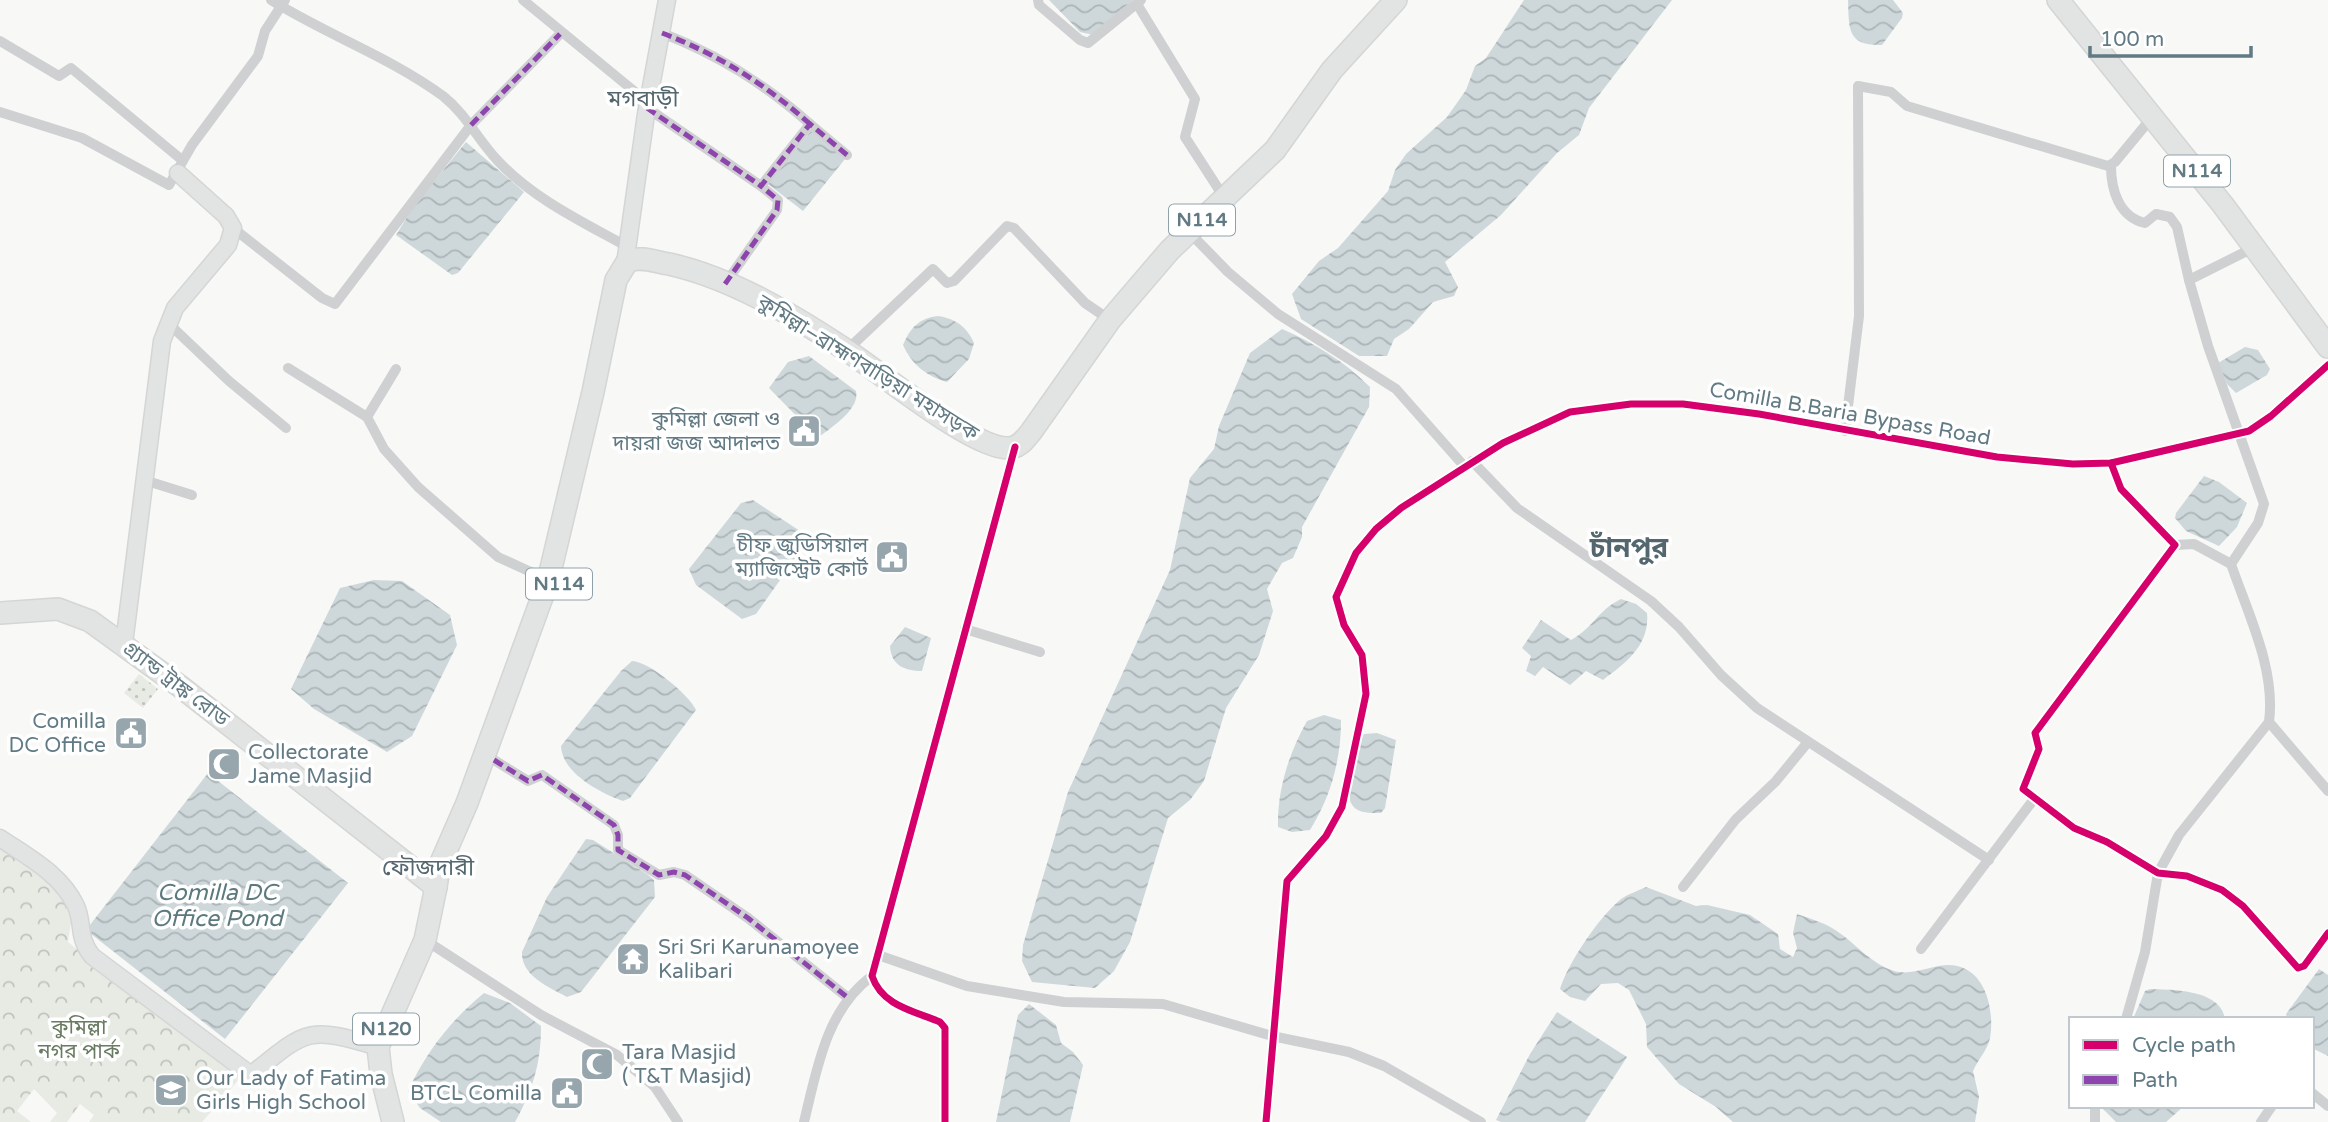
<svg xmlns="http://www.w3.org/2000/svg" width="2328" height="1122" viewBox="0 0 2328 1122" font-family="'Varela Round','Noto Sans Bengali',sans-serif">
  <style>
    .grass { fill: url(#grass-dots) }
    .park { fill: url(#park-crowns) }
    .water { fill: url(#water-waves) }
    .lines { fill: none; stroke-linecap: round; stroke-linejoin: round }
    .secondary-casing { stroke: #d4d6d6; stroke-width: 19 }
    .highway-casing { stroke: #d4d5d5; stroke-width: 24 }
    .street { stroke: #ced0d1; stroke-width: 10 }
    .secondary { stroke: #e2e3e3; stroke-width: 16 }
    .highway { stroke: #e2e3e3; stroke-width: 21 }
    .quiet { stroke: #8e44ad; stroke-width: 5; stroke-dasharray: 10 5; stroke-linecap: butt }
    .cycleway-casing { stroke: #fff; stroke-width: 11 }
    .cycleway { stroke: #d6006c; stroke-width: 7 }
    .labels { text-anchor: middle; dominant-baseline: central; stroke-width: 7; stroke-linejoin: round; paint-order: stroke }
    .shield { fill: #fff; stroke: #90a2a9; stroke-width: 2 }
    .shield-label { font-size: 19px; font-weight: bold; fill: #617a84 }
    .street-label { font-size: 21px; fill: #617a84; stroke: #fff }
    .poi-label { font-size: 21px; fill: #617a84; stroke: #fff; text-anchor: end }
    .park-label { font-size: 21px; fill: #697b61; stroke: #fff }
    .neighbourhood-label { font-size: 23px; fill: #54676f; stroke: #fff }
    .water-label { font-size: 23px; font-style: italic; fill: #5c7a7e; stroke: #fff }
    .district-label { font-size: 28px; font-weight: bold; fill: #54676f; stroke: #fff }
  </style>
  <defs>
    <pattern id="grass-dots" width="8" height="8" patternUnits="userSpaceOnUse" patternTransform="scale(1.75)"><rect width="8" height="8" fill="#e8ebe4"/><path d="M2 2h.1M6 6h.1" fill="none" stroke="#bfc3be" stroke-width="1.8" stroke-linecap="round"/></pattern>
    <pattern id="park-crowns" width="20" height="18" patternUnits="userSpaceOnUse" patternTransform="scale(1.75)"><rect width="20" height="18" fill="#e8ebe4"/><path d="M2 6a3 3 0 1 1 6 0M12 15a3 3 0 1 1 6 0" fill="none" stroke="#bfc3be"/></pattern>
    <pattern id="water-waves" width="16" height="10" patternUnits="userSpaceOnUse" patternTransform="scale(1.75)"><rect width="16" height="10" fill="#ced8da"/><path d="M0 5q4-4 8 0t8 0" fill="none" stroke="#abb4b6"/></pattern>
  </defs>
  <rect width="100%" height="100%" fill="#f8f8f7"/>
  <polygon class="grass" points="139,674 158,689 143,708 124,693"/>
  <path class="park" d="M0,847C20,861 68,888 71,914C72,923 69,934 68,942L154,1012L241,1077L202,1122H89L94,1115L80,1104L67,1122H50L57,1113L34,1089L17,1111L31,1122H0Z"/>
  <g class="water">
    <polygon points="1049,0 1133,0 1093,35 1080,32"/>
    <polygon points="1524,0 1672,0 1589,108 1579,135 1557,153 1501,215 1445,262 1458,287 1454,296 1433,302 1409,329 1394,339 1387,356 1359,356 1301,319 1292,294 1319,261 1338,248 1388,191 1395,170 1406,154 1447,117 1466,90 1475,66 1486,58"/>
    <path d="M1848,0H1893L1903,13L1902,18L1882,45C1847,46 1849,29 1848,0Z"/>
    <polygon points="811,131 845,159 803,211 768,184"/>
    <polygon points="466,142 524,192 458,273 452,275 396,235 414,206"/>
    <path d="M938,316C956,319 966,326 974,343L969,359L947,382C927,377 911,364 903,345C910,328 919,318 938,316Z"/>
    <path d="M1282,329C1315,343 1345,362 1370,387L1369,407L1302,527V537L1293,558L1282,563L1267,589L1273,611L1259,655L1226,708L1204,781L1190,800L1168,818L1130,942L1114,971L1095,988L1032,982L1022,961L1023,945L1068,792L1170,570L1190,478L1214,449L1219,426L1250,353Z"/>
    <polygon points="2245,347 2258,350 2270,369 2267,375 2236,393 2227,384 2218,363"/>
    <path d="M809,356L856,391C860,410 831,427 818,438L769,388L788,362Z"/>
    <polygon points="2204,476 2219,482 2247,503 2237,527 2219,546 2186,531 2175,518 2176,513"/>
    <polygon points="753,500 803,533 805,545 756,614 742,619 696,585 689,569 741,503"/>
    <polygon points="374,580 402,581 450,615 457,645 412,736 387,752 314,709 291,689 340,588"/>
    <path d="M1621,599L1636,604L1647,613C1650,645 1626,663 1603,680L1586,671L1570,685L1543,667L1535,676L1526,671L1531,656L1522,648L1541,620L1571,640C1593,628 1598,610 1621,599Z"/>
    <path d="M905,627L931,638L922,671C904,671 891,665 890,646Z"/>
    <path d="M632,661C650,662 688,694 696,710L630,798L623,801C600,793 562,773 561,746L621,671Z"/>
    <path d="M1324,715L1341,720C1341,760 1331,796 1310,830L1292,832L1278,827C1277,790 1289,753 1307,721Z"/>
    <path d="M1377,733L1396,740L1385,808L1381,813C1371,813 1356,814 1351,803C1346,795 1360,750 1362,738L1364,734Z"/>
    <polygon points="208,773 348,883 225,1039 86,930"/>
    <path d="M586,839L593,840L647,874L654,880L655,897L581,992L567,997C549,987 521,976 522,952L547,897Z"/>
    <path d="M1646,887L1696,906L1707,905L1750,915L1778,934L1780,949L1793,957L1797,948L1793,933L1797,914C1808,918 1822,922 1832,928C1854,941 1869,963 1894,971C1912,976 1929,966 1947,965C1985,964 1995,1009 1990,1038C1988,1049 1977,1061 1973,1071L1979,1097L1975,1122H1733L1716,1107L1679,1084L1647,1047L1646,1024L1629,990L1618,983L1601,984L1585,1001L1570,997L1560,989C1568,963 1599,917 1621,899C1628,894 1638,891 1646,887Z"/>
    <polygon points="2319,969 2328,975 2328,1056 2312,1048 2312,1019 2287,1019 2286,1014"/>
    <path d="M2150,989C2172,990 2221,989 2225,1019H2133L2145,991Z"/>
    <path d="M484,993L510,1003L541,1026C541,1063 533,1089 515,1122H441L420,1108L408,1091C426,1052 451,1020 484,993Z"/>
    <polygon points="1029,1004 1056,1025 1061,1043 1073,1052 1083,1065 1070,1122 996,1122 1018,1015"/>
    <polygon points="1557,1012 1627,1057 1585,1122 1501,1122 1496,1120 1530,1054"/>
    <polygon points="2100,1106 2184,1106 2166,1122 2116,1122"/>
  </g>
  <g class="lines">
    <g class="secondary-casing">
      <g id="secondary">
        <polyline points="625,264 646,114 667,0"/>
        <polyline points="124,644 162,341 175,308 228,245 233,228 226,216 178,173"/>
        <path d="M0,838C28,857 61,874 76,906C84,924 77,937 92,956L251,1075C307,1029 308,1026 378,1047"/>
      </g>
    </g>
    <g class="highway-casing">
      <g id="highway">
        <polyline points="2058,0 2223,205 2328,347"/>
        <polyline points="0,613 58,609 90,621 181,687 436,887 425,940 378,1047 381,1074 393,1122"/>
        <path d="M436,887L439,867L467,803L548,581L593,392L616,280L627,262C639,255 656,262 669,264C732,278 793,315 846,350C879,371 975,451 1010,448C1020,447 1025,439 1031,432L1110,320L1170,250L1275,150L1332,70L1396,0"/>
      </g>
    </g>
    <g class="street">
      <path d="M271,0C327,35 390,57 443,96C466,114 478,140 498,161C534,199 581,221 626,246"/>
      <polyline points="523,0 634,91 646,114"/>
      <polyline points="1038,0 1039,5 1080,40 1088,43 1141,0"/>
      <polyline points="1137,4 1195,99 1185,137 1225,199"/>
      <path d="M662,33C719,55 765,84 810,124"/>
      <polyline points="0,41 59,76 71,68 182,160"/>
      <polyline points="647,108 761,186"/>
      <polyline points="0,112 82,138 169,185 192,145 258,56 265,31 285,0"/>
      <path d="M2111,166C2111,190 2119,217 2145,223L2156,214L2170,217L2177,227L2189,280"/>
      <polyline points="233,228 322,298 335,304 471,125 560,34"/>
      <polyline points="1189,232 1228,272 1278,314 1396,389 1464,466"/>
      <path d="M2255,247L2189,280L2208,346L2264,504L2258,523L2231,564C2248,614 2276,669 2269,722L2328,791"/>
      <polyline points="725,284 777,210 778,200 761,186 810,124 847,155"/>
      <polyline points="167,322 229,381 286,428"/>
      <polyline points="847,350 933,269 947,283 954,281 1007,226 1014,228 1085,303 1110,320"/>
      <polyline points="288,368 367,417"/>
      <polyline points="396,369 367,417 384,449 418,487 498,557 559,585"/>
      <polyline points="1845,431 1859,316 1858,86 1891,92 1907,106 2108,166 2115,162 2153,116"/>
      <polyline points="1472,461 1517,508 1651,601 1679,627 1721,675 1757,708 1989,860"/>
      <polyline points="2111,463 2121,489 2175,545 2035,733 2039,749 2023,789 2074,828 2107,842 2158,873 2187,876 2222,890 2243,906 2298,968 2304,966 2328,933"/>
      <polyline points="144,480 192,495"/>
      <polyline points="2175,545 2194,544 2231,564"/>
      <polyline points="965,629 1040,652"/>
      <polyline points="494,760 528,781 542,775 614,825 618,835 618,850 659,875 674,872 685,875 748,918 847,997"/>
      <polyline points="1683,887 1736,819 1776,781 1808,742"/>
      <polyline points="425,940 541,1015 617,1055 655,1087 678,1122"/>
      <polyline points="1921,949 2034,799"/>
      <polyline points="878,955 967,986 1064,1002 1163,1004 1272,1036 1349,1052 1384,1066 1481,1122"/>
      <polyline points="2126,1019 2145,952 2158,873 2179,835 2269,722"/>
      <polyline points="2312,1093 2328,1106"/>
      <polyline points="2095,1106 2095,1122"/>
      <path d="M804,1122C817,1069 826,1010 872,976"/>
      <path d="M945,1122V1028L940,1022C914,1011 882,1006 872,976L1015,447"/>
      <polyline points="1266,1122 1287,881 1326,836 1342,807 1366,694 1362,655 1344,625 1336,597 1356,553 1376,529 1401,508 1503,443 1570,412 1631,404 1683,404 1759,414 1997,457 2073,464 2111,463 2249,431 2271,416 2328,365"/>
      <polyline points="2261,1122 2272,1106"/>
    </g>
    <use href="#secondary" class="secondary"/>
    <use href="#highway" class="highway"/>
    <g class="quiet">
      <path d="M662,33C719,55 765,84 810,124"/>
      <polyline points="647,108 761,186"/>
      <polyline points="471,125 560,34"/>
      <polyline points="725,284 777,210 778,200 761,186 810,124 847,155"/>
      <polyline points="494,760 528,781 542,775 614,825 618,835 618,850 659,875 674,872 685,875 748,918 847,997"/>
    </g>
    <g class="cycleway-casing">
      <g id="cycleway">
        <polyline points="2111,463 2121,489 2175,545 2035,733 2039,749 2023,789 2074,828 2107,842 2158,873 2187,876 2222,890 2243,906 2298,968 2304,966 2328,933"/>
        <path d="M945,1122V1028L940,1022C914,1011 882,1006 872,976L1015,447"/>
        <polyline points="1266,1122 1287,881 1326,836 1342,807 1366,694 1362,655 1344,625 1336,597 1356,553 1376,529 1401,508 1503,443 1570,412 1631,404 1683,404 1759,414 1997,457 2073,464 2111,463 2249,431 2271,416 2328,365"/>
      </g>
    </g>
    <use href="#cycleway" class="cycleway"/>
  </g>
  <defs>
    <g id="civic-square" transform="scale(1.75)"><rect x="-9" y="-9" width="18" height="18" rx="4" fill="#96a6ac" stroke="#fff"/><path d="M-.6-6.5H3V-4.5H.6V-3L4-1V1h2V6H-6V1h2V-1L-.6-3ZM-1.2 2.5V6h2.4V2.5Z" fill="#fff"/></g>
    <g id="mosque-square" transform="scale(1.75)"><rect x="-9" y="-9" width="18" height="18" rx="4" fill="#96a6ac" stroke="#fff"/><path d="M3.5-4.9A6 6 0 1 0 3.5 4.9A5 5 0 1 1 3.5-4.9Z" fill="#fff"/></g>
    <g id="temple-square" transform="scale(1.75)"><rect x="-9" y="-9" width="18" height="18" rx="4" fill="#96a6ac" stroke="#fff"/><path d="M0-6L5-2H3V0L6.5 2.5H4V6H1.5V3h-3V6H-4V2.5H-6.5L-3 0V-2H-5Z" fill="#fff"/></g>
    <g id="school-square" transform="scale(1.75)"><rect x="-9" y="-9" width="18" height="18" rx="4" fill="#96a6ac" stroke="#fff"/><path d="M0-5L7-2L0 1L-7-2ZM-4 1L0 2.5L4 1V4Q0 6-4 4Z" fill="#fff"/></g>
  </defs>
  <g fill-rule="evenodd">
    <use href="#civic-square" x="804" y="431"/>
    <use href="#civic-square" x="892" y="557"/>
    <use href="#civic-square" x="131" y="733"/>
    <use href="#mosque-square" x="224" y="764"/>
    <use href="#temple-square" x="633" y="959"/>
    <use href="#mosque-square" x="597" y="1064"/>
    <use href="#school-square" x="171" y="1090"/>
    <use href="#civic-square" x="567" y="1093"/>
  </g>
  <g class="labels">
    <g class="shield">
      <rect x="2164" y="155.5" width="66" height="31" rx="5"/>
      <rect x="1169" y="204.5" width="66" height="31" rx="5"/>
      <rect x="526" y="568.5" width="66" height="31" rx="5"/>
      <rect x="353" y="1013.5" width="66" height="31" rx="5"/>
    </g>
    <g class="shield-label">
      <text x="2197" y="171">N114</text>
      <text x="1202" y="220">N114</text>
      <text x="559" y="584">N114</text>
      <text x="386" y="1029">N120</text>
    </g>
    <g class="street-label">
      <text transform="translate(868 368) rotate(32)">কুমিল্লা–ব্রাহ্মণবাড়িয়া মহাসড়ক</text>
      <text transform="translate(1850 414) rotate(10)">Comilla B.Baria Bypass Road</text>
      <text transform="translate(176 684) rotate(37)">গ্র্যান্ড ট্রাঙ্ক রোড</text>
    </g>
    <g class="poi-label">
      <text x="780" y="419">কুমিল্লা জেলা ও<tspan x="780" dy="24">দায়রা জজ আদালত</tspan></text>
      <text x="868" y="545">চীফ জুডিসিয়াল<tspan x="868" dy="24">ম্যাজিস্ট্রেট কোর্ট</tspan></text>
      <text x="106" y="721">Comilla<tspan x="106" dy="24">DC Office</tspan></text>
      <text x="248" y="752" text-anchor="start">Collectorate<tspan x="248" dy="24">Jame Masjid</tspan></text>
      <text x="658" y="947" text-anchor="start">Sri Sri Karunamoyee<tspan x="658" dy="24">Kalibari</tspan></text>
      <text x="622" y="1052" text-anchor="start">Tara Masjid<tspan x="622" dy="24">( T&amp;T Masjid)</tspan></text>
      <text x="196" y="1078" text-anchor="start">Our Lady of Fatima<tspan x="196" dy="24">Girls High School</tspan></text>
      <text x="542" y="1093">BTCL Comilla</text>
    </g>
    <g class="park-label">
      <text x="79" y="1027">কুমিল্লা<tspan x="79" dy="24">নগর পার্ক</tspan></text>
    </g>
    <g class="neighbourhood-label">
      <text x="643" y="99">মগবাড়ী</text>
      <text x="428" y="868">ফৌজদারী</text>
    </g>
    <g class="water-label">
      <text x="217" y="893">Comilla DC<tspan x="217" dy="26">Office Pond</tspan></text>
    </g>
    <g class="district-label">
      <text x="1629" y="548">চাঁনপুর</text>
    </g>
  </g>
  <rect x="2069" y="1017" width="245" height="91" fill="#ffffff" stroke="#c0cace" stroke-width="2"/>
  <rect x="2083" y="1040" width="35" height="10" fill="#d6006c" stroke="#c0cace" stroke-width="2"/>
  <text x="2132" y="1052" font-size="21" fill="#617a84">Cycle path</text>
  <rect x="2083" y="1075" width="35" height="10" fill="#8e44ad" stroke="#c0cace" stroke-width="2"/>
  <text x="2132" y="1087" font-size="21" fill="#617a84">Path</text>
  <path d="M2090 46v10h161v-10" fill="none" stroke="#617a84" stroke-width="3.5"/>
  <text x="2100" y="46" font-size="21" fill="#617a84" stroke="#ffffff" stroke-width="5" paint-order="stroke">100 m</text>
</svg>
